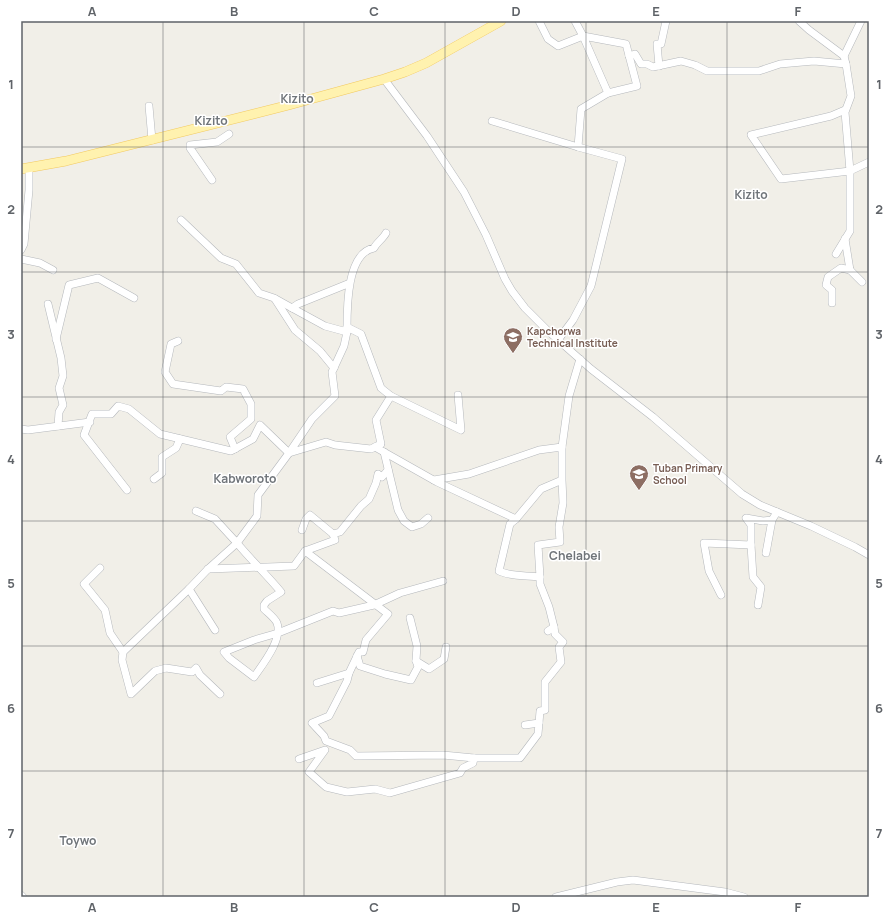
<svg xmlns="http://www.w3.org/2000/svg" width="890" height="918" viewBox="0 0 890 918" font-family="Manrope,sans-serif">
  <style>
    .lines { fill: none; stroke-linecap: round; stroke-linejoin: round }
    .minor-casing { stroke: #b5b8bc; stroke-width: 8 }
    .major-casing { stroke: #f2c960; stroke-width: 10 }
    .minor { stroke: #fff; stroke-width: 7 }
    .major { stroke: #fff2af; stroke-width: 9 }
    .grid { fill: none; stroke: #5f6368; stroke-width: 1; stroke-opacity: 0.55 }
    .labels { text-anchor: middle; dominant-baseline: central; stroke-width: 3; stroke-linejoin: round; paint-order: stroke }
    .education-label { font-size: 10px; font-weight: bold; fill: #785e54; stroke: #fff; text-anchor: start }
    .quarter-label { font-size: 12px; font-weight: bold; fill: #70757a; stroke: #fff }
    .neatline { fill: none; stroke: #5f6368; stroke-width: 1.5 }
    .grid-label { font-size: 13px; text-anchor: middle; font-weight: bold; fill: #5f6368 }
  </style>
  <rect width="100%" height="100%" fill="#f1efe8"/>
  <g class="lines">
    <g class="minor-casing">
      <g id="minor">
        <polyline points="539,21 548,39 558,46 583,36 626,44 637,86 608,93 583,36 575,21"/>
        <polyline points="799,21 809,30 844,56 846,64"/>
        <polyline points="629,56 635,54 641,64 647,64 653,67 681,61 695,65 707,71 759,71 780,64 814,61 846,64 851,96 845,112 850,171 850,231 836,254"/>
        <polyline points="844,56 861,21"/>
        <polyline points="659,66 657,44 661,44 666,21"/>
        <polyline points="384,79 427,136 464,192 486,235 505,279 512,291 525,308 548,331 591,369 653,417 742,494 760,505 811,526 855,547 869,555"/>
        <polyline points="149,106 152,140"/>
        <polyline points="845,110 831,116 751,135 781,179 850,171 869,162"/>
        <polyline points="492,121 578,147 581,109 608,93"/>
        <polyline points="212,180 190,148 190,145 217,142 229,134"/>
        <polyline points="181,220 221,258 236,264 259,293 274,298 292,308"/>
        <polyline points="845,239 850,270 862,282"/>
        <polyline points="21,250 24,244 29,190 29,168"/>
        <polyline points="21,259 40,263 53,270"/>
        <path d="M350,283L298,304L292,308L325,326L347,332C347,310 346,253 374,248C377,242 383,239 386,233"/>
        <polyline points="275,299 295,330 320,351 334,368"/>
        <polyline points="832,303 832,290 826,285 828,277 841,268 850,270"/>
        <polyline points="48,304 61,358 63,376 59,388 63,405 59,412 58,426"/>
        <polyline points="347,332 344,346 332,372 335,396 312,419 289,453 326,442 335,445 371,449 381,444 376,420 391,396 381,388 361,334 347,327"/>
        <polyline points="56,339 69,285 98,278 134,298"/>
        <polyline points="558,340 573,320 591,286 622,159 578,147"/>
        <polyline points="178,341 171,344 165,372 173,384 221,391 226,387 243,389 251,404 251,419 230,437 235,449"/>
        <polyline points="391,396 461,430 458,395"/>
        <polyline points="21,429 28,430 90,422"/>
        <polyline points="375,447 437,482 516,519"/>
        <polyline points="562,447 569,396 580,359"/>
        <polyline points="384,452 398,510 404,521 412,527 421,524 428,518"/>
        <polyline points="154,479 162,473 162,457 176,448 180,439"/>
        <path d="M434,480L469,474L539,450L562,447V480L541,489L516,519L510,524L499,571C511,577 527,575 540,577L538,545L560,542L559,527L563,503L562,480"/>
        <polyline points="127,490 84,435 92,414 111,414 118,406 129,409 160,434 231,451 253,439 260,425 289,453 258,495 257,516 237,543 215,519 196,511"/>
        <polyline points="333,534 340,532 361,506 369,499 376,483 378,474 382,477 388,470"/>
        <polyline points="751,545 753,577 761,587 758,605"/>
        <polyline points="305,551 388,614 366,640 363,652 359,652 349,673 317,683"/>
        <polyline points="766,553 772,520"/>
        <polyline points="100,568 84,584 105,610 110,633 123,652"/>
        <polyline points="208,569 294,566 305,551 335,540 333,534 310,515 306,519 302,530"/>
        <polyline points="540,577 540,584 549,607 554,627 548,631"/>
        <polyline points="189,589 123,652 122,660 131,694 155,671 166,668 192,672 196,668 200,675 220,694"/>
        <polyline points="721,595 709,571 704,543 751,545 751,525 746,518 763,521 772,520 777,512"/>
        <path d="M215,630L189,589L208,569L237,543C251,560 267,575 281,592L267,601L264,605V609C268,613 275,618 277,623C283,639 263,664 254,677L229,658L224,652L254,640L278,633L333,611L339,613L374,605L400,593L443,581"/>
        <polyline points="357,656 360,666 385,674 411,680 418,667 416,660 417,646 410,618"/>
        <polyline points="416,661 429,669 444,659 446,647"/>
        <polyline points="525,725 539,723 540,711 545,710 545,682 561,662 559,647 563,642 555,634 554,627"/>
        <polyline points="474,758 520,758 538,734 539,723"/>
        <polyline points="299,759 325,750 309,772 326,787 347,792 375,789 390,793 460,773 463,768 473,763 474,758 443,755 356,756 350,750 326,741 324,736 312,723 329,716 347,681 349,673"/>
        <polyline points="21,895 23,897"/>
        <polyline points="556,897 617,882 633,880 725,892 744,897"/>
      </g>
    </g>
    <g class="major-casing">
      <polyline id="major" points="21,169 66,161 289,105 384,79 405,72 426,63 501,21"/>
    </g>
    <use href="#minor" class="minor"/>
    <use href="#major" class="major"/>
  </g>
  <path class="grid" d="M163,21V897M304,21V897M445,21V897M586,21V897M727,21V897M21,147H869M21,272H869M21,397H869M21,521H869M21,646H869M21,771H869"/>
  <defs>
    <g id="university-pin" transform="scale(1)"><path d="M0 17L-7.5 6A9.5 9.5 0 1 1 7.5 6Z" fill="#8d6e63" stroke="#fff"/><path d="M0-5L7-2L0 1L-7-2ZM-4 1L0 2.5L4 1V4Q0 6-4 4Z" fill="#fff"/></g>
    <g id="school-pin" transform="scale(1)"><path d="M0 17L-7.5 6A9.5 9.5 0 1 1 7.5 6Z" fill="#8d6e63" stroke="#fff"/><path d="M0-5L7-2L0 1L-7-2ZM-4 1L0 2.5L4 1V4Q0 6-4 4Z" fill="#fff"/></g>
  </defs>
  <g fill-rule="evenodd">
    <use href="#university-pin" x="513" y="337"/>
    <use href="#school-pin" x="639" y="474"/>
  </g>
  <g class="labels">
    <g class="education-label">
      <text x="527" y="331">Kapchorwa<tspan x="527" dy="12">Technical Institute</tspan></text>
      <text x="653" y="468">Tuban Primary<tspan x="653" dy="12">School</tspan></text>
    </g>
    <g class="quarter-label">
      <text x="297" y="98">Kizito</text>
      <text x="211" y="120">Kizito</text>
      <text x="751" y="194">Kizito</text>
      <text x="245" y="478">Kabworoto</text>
      <text x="575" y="555">Chelabei</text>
      <text x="78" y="840">Toywo</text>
    </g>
  </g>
  <rect width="890" height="918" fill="none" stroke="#ffffff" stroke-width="44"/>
  <rect x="22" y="22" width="846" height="874" class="neatline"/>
  <g class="grid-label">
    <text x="92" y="16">A</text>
    <text x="234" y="16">B</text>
    <text x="374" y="16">C</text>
    <text x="516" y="16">D</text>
    <text x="656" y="16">E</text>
    <text x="798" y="16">F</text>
    <text x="11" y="89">1</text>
    <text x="879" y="89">1</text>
    <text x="11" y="214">2</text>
    <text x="879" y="214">2</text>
    <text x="11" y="339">3</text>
    <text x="879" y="339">3</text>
    <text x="11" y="464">4</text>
    <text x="879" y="464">4</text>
    <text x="11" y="588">5</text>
    <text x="879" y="588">5</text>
    <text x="11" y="713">6</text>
    <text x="879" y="713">6</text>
    <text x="11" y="838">7</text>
    <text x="879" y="838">7</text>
    <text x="92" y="912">A</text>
    <text x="234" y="912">B</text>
    <text x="374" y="912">C</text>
    <text x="516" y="912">D</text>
    <text x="656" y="912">E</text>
    <text x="798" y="912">F</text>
  </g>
</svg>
